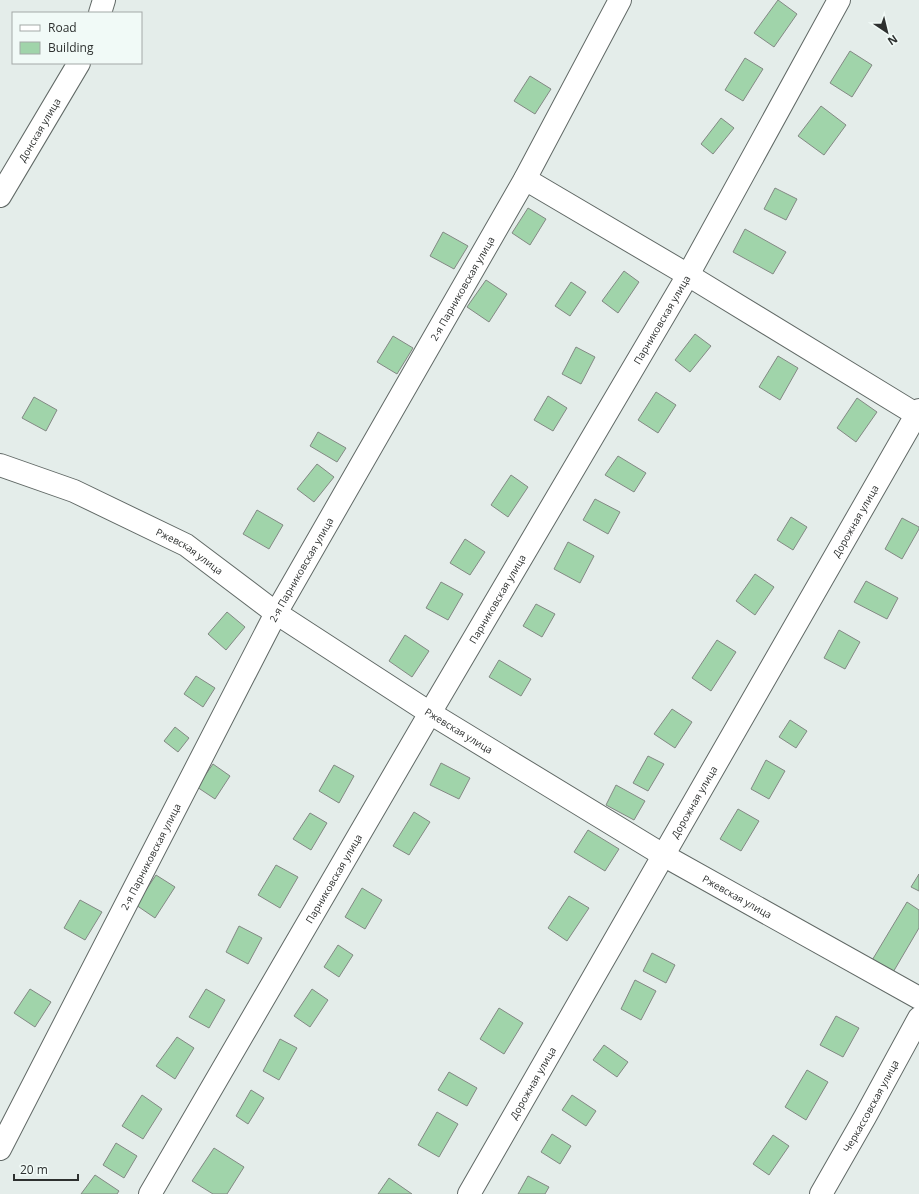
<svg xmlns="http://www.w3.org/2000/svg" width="919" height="1194" viewBox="0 0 919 1194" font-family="'Open Sans',sans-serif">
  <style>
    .building { fill: #a0d4aa; stroke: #838984 }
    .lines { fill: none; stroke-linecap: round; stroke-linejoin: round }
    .street-casing { stroke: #616966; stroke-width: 24 }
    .street { stroke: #fff; stroke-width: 22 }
    .labels { text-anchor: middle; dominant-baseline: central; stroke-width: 3.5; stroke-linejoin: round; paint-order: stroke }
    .street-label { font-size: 10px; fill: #2d302f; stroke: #f1faf7 }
  </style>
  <rect width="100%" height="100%" fill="#e4edea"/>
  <g class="building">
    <polygon points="778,0 797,14 774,47 754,33"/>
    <polygon points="850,51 872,65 852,97 830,83"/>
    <polygon points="745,58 763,69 743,101 725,90"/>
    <polygon points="530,76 551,89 535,114 514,101"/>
    <polygon points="821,106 846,125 824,155 798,136"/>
    <polygon points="721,118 734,128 713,154 701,144"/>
    <polygon points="775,188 797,199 786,220 764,209"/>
    <polygon points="528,208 546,219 530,245 512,233"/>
    <polygon points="745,229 786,252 773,274 733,252"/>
    <polygon points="443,232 468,246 454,269 430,256"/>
    <polygon points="624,271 639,282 618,313 602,301"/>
    <polygon points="486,280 507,294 489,322 467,307"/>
    <polygon points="571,282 586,292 570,316 555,306"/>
    <polygon points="695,334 711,346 690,372 675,360"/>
    <polygon points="393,336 413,348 397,374 377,362"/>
    <polygon points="576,347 595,357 581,384 562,374"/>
    <polygon points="778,356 798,368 780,400 759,387"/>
    <polygon points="656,392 676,405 658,433 638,420"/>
    <polygon points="548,396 567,408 553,431 534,420"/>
    <polygon points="34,397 57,410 46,431 22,418"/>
    <polygon points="857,398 877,412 856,442 837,428"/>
    <polygon points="318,432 346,448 337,462 310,446"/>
    <polygon points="618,456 646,473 634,492 605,475"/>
    <polygon points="317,464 334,477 314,502 297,489"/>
    <polygon points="511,475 528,487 508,517 491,505"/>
    <polygon points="595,499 620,512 608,534 583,520"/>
    <polygon points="257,510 283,525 269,549 243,534"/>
    <polygon points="791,517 807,527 793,550 777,540"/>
    <polygon points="902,518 919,527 919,529 902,559 885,549"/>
    <polygon points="465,539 485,552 470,575 450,563"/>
    <polygon points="568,542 594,556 580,583 554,569"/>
    <polygon points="755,574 774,587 755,615 736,601"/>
    <polygon points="866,581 898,598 887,619 854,602"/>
    <polygon points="441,582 463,594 448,620 426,608"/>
    <polygon points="536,604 555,614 542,637 523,626"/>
    <polygon points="227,612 245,627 226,650 208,634"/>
    <polygon points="839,630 860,642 845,669 824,658"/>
    <polygon points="405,635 429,651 412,677 389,661"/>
    <polygon points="717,640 736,652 711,691 692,678"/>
    <polygon points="499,660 531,679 521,696 489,677"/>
    <polygon points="196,676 215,688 203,707 184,694"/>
    <polygon points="672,709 692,722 675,748 654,734"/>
    <polygon points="790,720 807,731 796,748 779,737"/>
    <polygon points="175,727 189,738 178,752 164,741"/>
    <polygon points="648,756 664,764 648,791 633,783"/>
    <polygon points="766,760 785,771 769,799 751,789"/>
    <polygon points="441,763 470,778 459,799 430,785"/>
    <polygon points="213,764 230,776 215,799 197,787"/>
    <polygon points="334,765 354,776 339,803 319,791"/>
    <polygon points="616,785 645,801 634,820 606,805"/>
    <polygon points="738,809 759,821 741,851 720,839"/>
    <polygon points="414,812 430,822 409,855 393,846"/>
    <polygon points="310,813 327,823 311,850 293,839"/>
    <polygon points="588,830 619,849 605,871 574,852"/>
    <polygon points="276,865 298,877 280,908 258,895"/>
    <polygon points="919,874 919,891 911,887"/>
    <polygon points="156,875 175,887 155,918 136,905"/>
    <polygon points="362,888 382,900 365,929 345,917"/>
    <polygon points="569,896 589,908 567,941 548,928"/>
    <polygon points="80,900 102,912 85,940 64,928"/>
    <polygon points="907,902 919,910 919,928 892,974 871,962"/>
    <polygon points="239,926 262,938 248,964 226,952"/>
    <polygon points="338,945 353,955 339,977 324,967"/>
    <polygon points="652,953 675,965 666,983 643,971"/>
    <polygon points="635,980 656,991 641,1020 621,1009"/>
    <polygon points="30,989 51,1002 35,1027 14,1013"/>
    <polygon points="206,989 225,1000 209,1028 189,1017"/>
    <polygon points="312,989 328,1000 310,1027 294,1016"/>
    <polygon points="499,1008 523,1023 504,1054 480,1039"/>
    <polygon points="836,1016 859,1028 843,1057 820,1045"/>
    <polygon points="177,1037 194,1048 175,1079 156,1066"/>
    <polygon points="280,1039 297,1048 279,1080 263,1071"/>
    <polygon points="604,1045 628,1062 617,1077 593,1060"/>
    <polygon points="807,1070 828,1082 806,1120 785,1107"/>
    <polygon points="449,1072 477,1088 467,1106 438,1090"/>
    <polygon points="251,1090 264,1098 248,1124 236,1116"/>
    <polygon points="142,1095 162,1109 143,1139 122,1126"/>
    <polygon points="572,1095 596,1111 586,1126 562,1110"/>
    <polygon points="437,1112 458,1124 439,1157 418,1145"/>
    <polygon points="552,1134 571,1146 560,1164 541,1152"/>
    <polygon points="773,1135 789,1146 769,1175 753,1164"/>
    <polygon points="116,1143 137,1156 124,1178 103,1165"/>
    <polygon points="214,1148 244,1167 227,1194 213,1194 192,1181"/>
    <polygon points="95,1175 119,1191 117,1194 81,1194"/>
    <polygon points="528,1176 549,1187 545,1194 518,1194"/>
    <polygon points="389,1178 412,1194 378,1194"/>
  </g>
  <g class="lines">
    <g class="street-casing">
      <g id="street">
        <polyline points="100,13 104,0"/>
        <polyline points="525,179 688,275 919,416"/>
        <path id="s1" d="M0,196L79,63"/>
        <path id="s2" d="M0,465L74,491L186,545L276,613L430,713L663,855L919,998"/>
        <path id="s3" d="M0,1149L276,613L525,179L620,0"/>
        <path id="s4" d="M150,1194L430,713L688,275L839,0"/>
        <path id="s5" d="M469,1194L919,410"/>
        <path id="s6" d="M821,1194L865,1117L919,1018"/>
      </g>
    </g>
    <use href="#street" class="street"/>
  </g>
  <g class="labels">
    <g class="street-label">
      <text stroke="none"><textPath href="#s1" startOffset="77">Донская улица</textPath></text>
      <text stroke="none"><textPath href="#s3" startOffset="977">2-я Парниковская улица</textPath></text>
      <text stroke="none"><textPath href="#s4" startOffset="1013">Парниковская улица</textPath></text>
      <text stroke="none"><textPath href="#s5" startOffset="776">Дорожная улица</textPath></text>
      <text stroke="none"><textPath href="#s2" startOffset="209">Ржевская улица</textPath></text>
      <text stroke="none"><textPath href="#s3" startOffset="653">2-я Парниковская улица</textPath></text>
      <text stroke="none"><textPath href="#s4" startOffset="689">Парниковская улица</textPath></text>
      <text stroke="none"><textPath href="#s2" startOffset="533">Ржевская улица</textPath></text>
      <text stroke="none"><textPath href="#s5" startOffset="452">Дорожная улица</textPath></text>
      <text stroke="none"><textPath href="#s3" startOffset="329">2-я Парниковская улица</textPath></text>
      <text stroke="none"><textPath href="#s4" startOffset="365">Парниковская улица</textPath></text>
      <text stroke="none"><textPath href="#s2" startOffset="857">Ржевская улица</textPath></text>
      <text stroke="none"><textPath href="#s5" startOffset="128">Дорожная улица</textPath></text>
      <text stroke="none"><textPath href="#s6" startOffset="101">Черкассовская улица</textPath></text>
    </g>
  </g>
  <rect x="12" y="12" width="130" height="52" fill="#f1faf7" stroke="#a3a9a7"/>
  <rect x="20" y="25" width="20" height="6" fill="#ffffff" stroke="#a3a9a7"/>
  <text x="48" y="32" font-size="12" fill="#2d302f">Road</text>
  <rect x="20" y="42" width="20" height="12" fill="#a0d4aa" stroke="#a3a9a7"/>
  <text x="48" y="52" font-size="12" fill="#2d302f">Building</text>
  <g transform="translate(887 32) rotate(145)" stroke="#f1faf7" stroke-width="3" paint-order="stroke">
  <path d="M0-3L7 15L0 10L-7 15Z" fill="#2d302f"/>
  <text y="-6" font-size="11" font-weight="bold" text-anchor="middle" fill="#2d302f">N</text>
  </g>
  <path d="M14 1174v6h64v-6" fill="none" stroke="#2d302f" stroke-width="2"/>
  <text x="20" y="1174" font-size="12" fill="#2d302f" stroke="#f1faf7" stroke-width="3" paint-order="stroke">20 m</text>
</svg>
